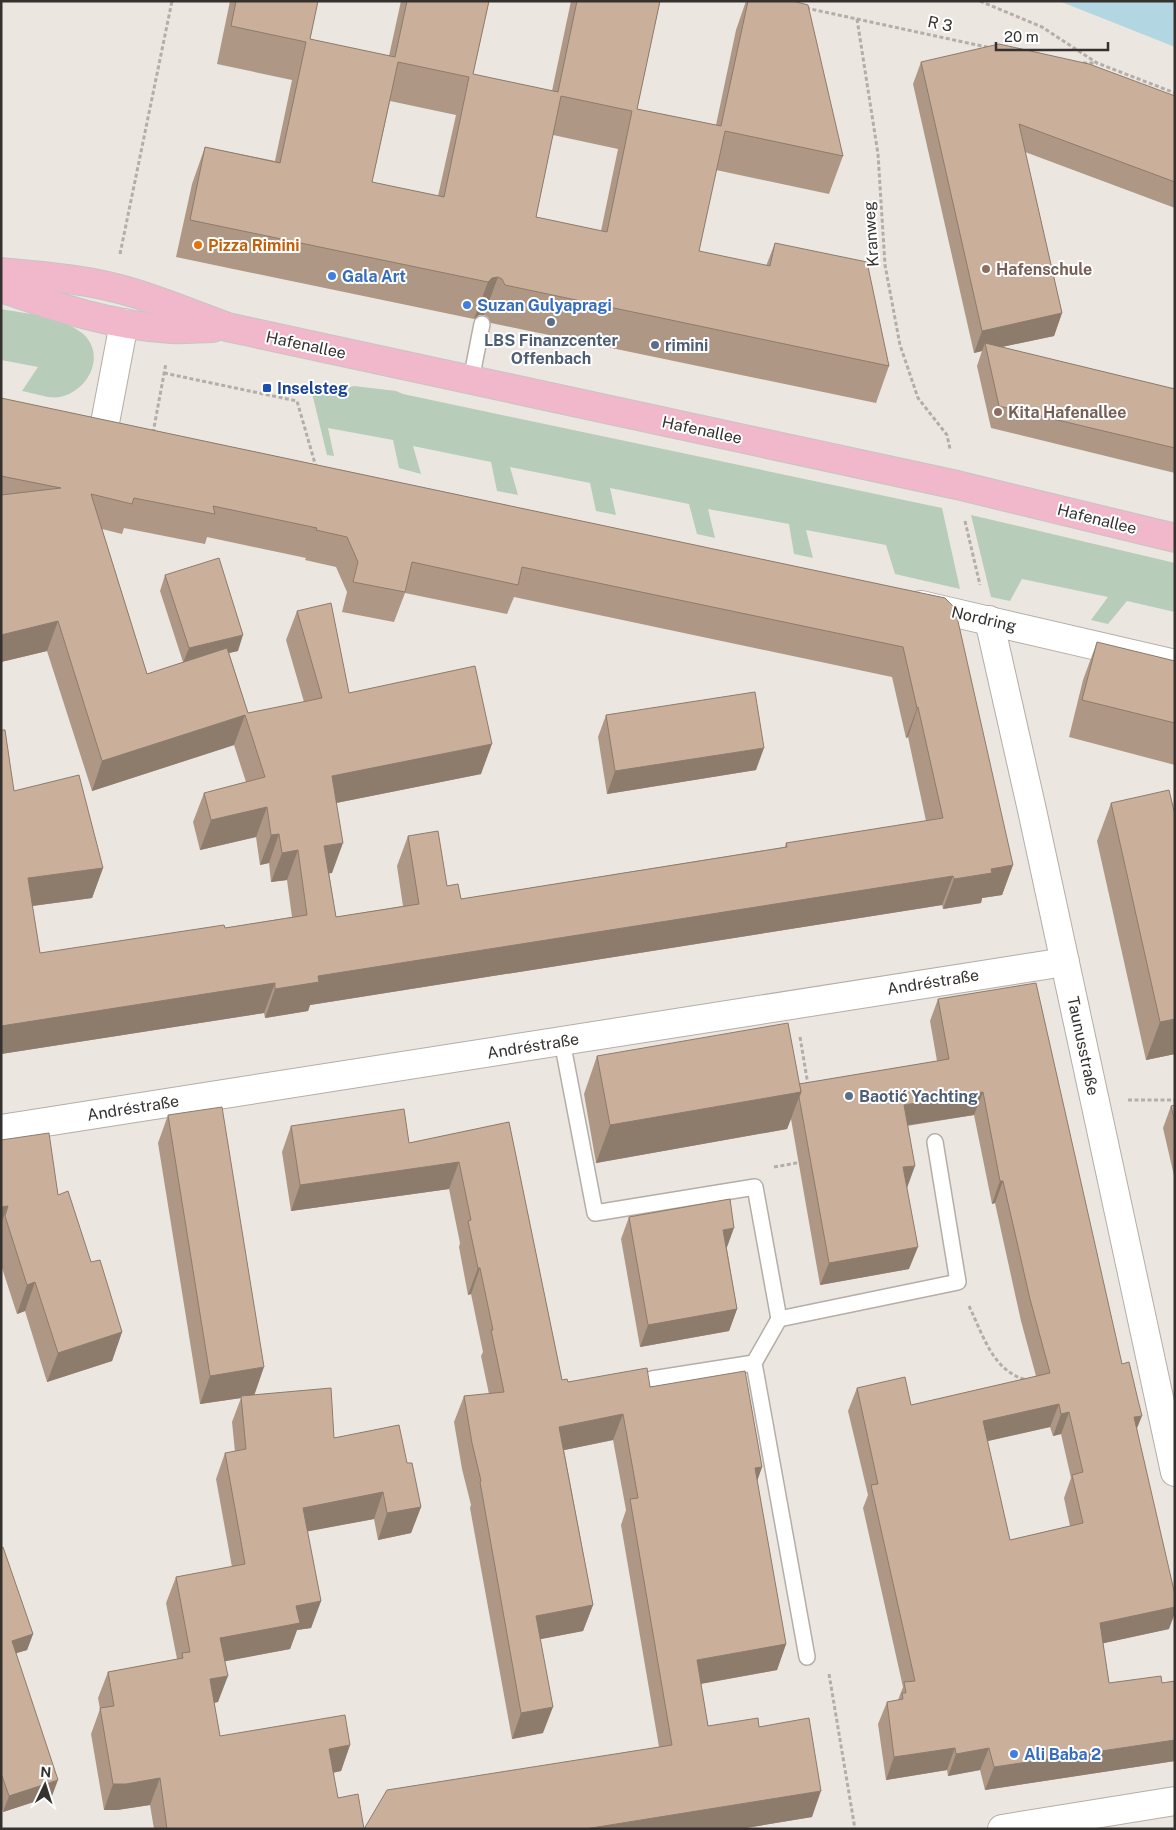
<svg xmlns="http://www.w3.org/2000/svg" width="1176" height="1830" viewBox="0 0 1176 1830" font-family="'Public Sans',sans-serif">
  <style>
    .green { fill: #b7cdba }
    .water { fill: #b3d7e2 }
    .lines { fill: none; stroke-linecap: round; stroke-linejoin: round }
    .service-casing { stroke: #b4ada8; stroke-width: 18 }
    .minor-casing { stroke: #b4ada8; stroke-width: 30 }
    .primary-casing { stroke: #c6c5c5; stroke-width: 30 }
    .path { stroke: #b3aea9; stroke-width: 3; stroke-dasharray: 4 2.5; stroke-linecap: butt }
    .service { stroke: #fff; stroke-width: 15 }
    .minor { stroke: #fff; stroke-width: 28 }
    .primary { stroke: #f0b8ca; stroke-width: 28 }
    .wall { fill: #ae9785; fill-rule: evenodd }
    .shaded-wall { fill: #8d7b6c }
    .building { fill: #cab09b; stroke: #8d7b6c; fill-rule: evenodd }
    .food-dot { fill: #e8710a; stroke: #fff; stroke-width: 2 }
    .education-dot { fill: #8d6e63; stroke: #fff; stroke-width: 2 }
    .shop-dot { fill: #3f7fe0; stroke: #fff; stroke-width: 2 }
    .service-dot { fill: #5c6f8a; stroke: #fff; stroke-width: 2 }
    .transit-dot { fill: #1a4fb4; stroke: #fff; stroke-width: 2 }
    .labels { text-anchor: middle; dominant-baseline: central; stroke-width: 4; stroke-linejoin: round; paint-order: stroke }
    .street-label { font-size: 16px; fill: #34312f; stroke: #fff }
    .food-label { font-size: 16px; font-weight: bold; fill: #c56008; stroke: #fff; text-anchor: start }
    .education-label { font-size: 16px; font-weight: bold; fill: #785e54; stroke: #fff; text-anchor: start }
    .shop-label { font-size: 16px; font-weight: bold; fill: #366cbe; stroke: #fff; text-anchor: start }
    .service-label { font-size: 16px; font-weight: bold; fill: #4e5e75; stroke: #fff; text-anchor: start }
    .transit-label { font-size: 16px; font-weight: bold; fill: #164399; stroke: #fff; text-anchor: start }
  </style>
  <rect width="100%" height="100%" fill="#ece6e0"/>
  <g class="green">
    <path d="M1,309C27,314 60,316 82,333C107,354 89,391 60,397C49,399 33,393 22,391L38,367L1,360Z"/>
    <polygon points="354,386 396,391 403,394 942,508 960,589 895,574 886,545 806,530 813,558 794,554 789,524 708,509 715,538 697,534 689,504 610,488 616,515 596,511 590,483 510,467 518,495 497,491 491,462 413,446 421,474 399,468 393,440 328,428 334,456 327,455 312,393 327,393"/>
    <polygon points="971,515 1175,563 1175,612 1127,601 1108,624 1091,620 1108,597 1022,579 1010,601 991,597"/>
  </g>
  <polygon class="water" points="1059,1 1175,1 1175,47"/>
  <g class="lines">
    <g class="service-casing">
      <g id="service">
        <polyline points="471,380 482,324"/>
        <polyline points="562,1041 595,1213 755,1187 779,1319 958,1282 935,1142"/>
        <polyline points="779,1319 754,1363 807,1657"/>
        <polyline points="652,1379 754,1363"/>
      </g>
    </g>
    <g class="minor-casing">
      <g id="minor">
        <polyline points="104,428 124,323"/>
        <polyline points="921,605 1175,664"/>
        <polyline points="989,620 1032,810 1175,1472"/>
        <polyline points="1,1129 1065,962"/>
        <polyline points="1002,1829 1175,1801"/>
      </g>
    </g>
    <g class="primary-casing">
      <g id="primary">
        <path d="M1,272C47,276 94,280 137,294C168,304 198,316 227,327L957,485L1175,538"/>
        <path d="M1,288C56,307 113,326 171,329C185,330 200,328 213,328"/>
      </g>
    </g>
    <g class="path">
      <polyline points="980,1 1042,27 1097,63 1175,93"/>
      <polyline points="806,8 991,48"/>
      <polyline points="857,19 878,154 885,265 900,345 918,398 947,435 950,449"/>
      <polyline points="1083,63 1097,63"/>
      <polyline points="120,254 172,1"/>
      <polyline points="164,373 297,401 316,467"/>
      <polyline points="153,433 166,363"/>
      <polyline points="965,521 980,585"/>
      <polyline points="800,1037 808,1085"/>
      <polyline points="1128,1100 1175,1100"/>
      <polyline points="774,1167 802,1162"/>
      <path d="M969,1306C983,1335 993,1372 1027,1380"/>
      <polyline points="829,1674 855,1829"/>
    </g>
    <use href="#service" class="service"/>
    <use href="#minor" class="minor"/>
    <use href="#primary" class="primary"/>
  </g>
  <g class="wall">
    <path d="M230,1H318L310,39L389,56L401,1H489L473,74L552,91L571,1H660L637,109L716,125L736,30L746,1H793L843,156L829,194L716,170L699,251L766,266L775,243L889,366L876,403L491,323L488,317L484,315H479L474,319L176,257L192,184L205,147L275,161L292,80L217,64ZM390,101L456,115L438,196L372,182ZM553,135L618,149L601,231L536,217Z"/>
    <polygon points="921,62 1175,96 1175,208 1025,152 1062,313 1054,336 1002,347 1175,389 1175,473 991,428 977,366 982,351 974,353 913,84"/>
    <path d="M1,398L945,598L1013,865L1002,895L982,898L981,903L943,909L942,905L310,1005L308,1011L265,1018L264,1013L1,1054V730L14,791L103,868L92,898L32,906L40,953L225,928L292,917L287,880L271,882L269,863L260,865L256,837L200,850L193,822L204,793L246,782L234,745L92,791L47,651L1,662ZM124,528L205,544L207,537L306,558L305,560L336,567L347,592L342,612L394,622L405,593L507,614L514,597L892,677L906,738L908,737L926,821L786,843L785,847L461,899L447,886L408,836L397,866L403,906L336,917L329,873H332L336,803L481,774L349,693L297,611L286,640L304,702L248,713L229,653L238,651L165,575L160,591L183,662L147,674L102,529L122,534Z"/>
    <polygon points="1097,642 1175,661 1175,765 1069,737 1083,680"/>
    <polygon points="606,715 756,770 607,794 598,737"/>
    <polygon points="1111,803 1175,815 1175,1054 1146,1060 1097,841"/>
    <path d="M938,999L1122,1364L1137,1428L1169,1629L1103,1643L1109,1683H1162L1175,1681V1761L985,1790L980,1770L948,1776L947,1770L886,1780L878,1724L887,1702L898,1700L903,1687L863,1508L868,1495L848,1411L857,1388L911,1405L1036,1376L1021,1321L995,1203L992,1204L974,1115L907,1126V1187L909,1269L820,1285L791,1119L787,1129L596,1163L584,1094L597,1056L799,1084L937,1061L930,1021ZM1050,1427L1053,1436L1061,1434L1071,1478L1064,1498L1070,1526L1010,1540L987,1441Z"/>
    <polygon points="1175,1105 1175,1180 1163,1128 1171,1106"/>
    <polygon points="168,1115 254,1395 334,1438 407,1463 421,1507 411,1533 378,1540 374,1519 307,1531 321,1601 311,1628 297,1630 290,1649 225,1661 218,1702 214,1703 220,1736 350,1745 341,1771 333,1773 338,1798 364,1829 154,1829 150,1805 117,1810 104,1810 91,1734 100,1709 98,1698 108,1672 177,1659 166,1603 176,1577 232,1567 216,1479 225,1453 235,1452 232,1422 241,1398 200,1404 158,1143"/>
    <polygon points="509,1122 562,1380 568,1382 650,1387 762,1467 757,1480 786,1644 777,1670 701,1684 708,1726 759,1727 812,1817 740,1829 364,1829 659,1747 621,1525 626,1510 613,1440 564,1450 593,1605 583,1631 540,1639 543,1733 512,1739 470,1508 471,1505 462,1469 454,1422 464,1396 489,1394 481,1356 483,1352 471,1294 468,1295 459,1247 460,1243 449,1189 291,1211 282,1152 291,1126 409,1143"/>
    <polygon points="1,1140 58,1195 91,1262 122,1332 112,1361 47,1382 25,1311 17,1314 1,1265"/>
    <polygon points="629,1217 727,1249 737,1309 729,1331 640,1347 621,1239"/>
    <polygon points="1,1548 33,1634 27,1650 16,1653 52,1796 3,1812 1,1805"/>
  </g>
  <g class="shaded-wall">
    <polygon points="498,277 484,315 479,315 474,319 488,282 492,278"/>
    <polygon points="1062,313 1054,336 987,350 985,343 982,351 974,353 982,331"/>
    <polygon points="58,621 47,651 1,662 1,635"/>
    <polygon points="243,635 238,651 183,663 189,648"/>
    <polygon points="918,707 908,737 906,738 917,708"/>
    <polygon points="245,715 234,745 92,791 102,761"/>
    <polygon points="492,744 481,774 321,806 332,776"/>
    <polygon points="764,748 756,770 607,794 615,771"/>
    <polygon points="267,807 256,837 200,850 211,820"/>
    <polygon points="279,834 269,863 260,865 271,835"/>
    <polygon points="343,843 332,873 313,876 324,846"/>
    <polygon points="298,850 287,880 271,882 282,853"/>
    <polygon points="1013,865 1002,895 982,898 981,903 943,909 954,879 991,869"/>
    <polygon points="103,868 92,898 17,908 28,878"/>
    <polygon points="953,876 942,905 310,1005 308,1011 265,1018 275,989 318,976"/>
    <polygon points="275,983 264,1013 1,1054 1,1026"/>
    <polygon points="1175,1019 1175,1054 1146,1060 1160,1022"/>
    <polygon points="801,1092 787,1129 596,1163 610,1125"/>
    <polygon points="983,1092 974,1115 895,1127 904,1105"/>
    <polygon points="459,1162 449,1189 291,1211 300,1185"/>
    <polygon points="915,1166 907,1188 903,1167"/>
    <polygon points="1000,1181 1003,1181 995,1203 992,1204"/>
    <polygon points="8,1206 1,1223 1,1207"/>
    <polygon points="734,1228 726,1250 723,1230"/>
    <polygon points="918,1247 909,1269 820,1285 829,1263"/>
    <polygon points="478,1268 480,1268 471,1294 468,1295"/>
    <polygon points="35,1282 25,1311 17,1314 27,1285"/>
    <polygon points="737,1309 729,1331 640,1347 648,1325"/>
    <polygon points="122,1332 112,1361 47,1382 58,1353"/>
    <polygon points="264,1367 254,1396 241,1396 241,1398 200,1404 210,1376"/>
    <polygon points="1059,1404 1050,1427 975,1444 983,1421"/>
    <polygon points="1069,1412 1061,1434 1053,1436 1061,1414"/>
    <polygon points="623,1414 613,1440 550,1453 559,1427"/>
    <polygon points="1142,1416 1133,1438 1134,1417"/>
    <polygon points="762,1467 753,1493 755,1468"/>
    <polygon points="383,1492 374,1519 294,1534 303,1508"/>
    <polygon points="421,1507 411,1533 378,1540 387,1513"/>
    <polygon points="321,1601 311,1628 297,1630 290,1649 211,1664 220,1638 296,1606"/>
    <polygon points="593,1605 583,1631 526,1642 536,1616"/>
    <polygon points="1175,1607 1175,1613 1169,1629 1091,1646 1100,1623"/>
    <polygon points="33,1634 27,1650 7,1656 12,1641"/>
    <polygon points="786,1644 777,1670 688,1686 697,1660"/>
    <polygon points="228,1676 218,1702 200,1705 210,1679"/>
    <polygon points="553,1707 543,1733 512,1739 521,1713"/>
    <polygon points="1175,1740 1175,1761 985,1790 994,1767"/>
    <polygon points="350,1745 341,1771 320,1775 329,1749"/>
    <polygon points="955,1748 947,1770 886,1780 894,1757"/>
    <polygon points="989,1748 980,1770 948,1776 956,1754"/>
    <polygon points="160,1778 150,1805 117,1810 104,1810 113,1784"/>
    <polygon points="58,1780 52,1796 3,1812 9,1796"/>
    <polygon points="821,1791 812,1817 740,1829 585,1829"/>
  </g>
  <g class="building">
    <path d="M236,1H318L310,39L395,57L407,1H489L473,74L558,92L577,1H660L637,109L721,126L748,1H793L808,5L843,156L725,131L699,251L770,266L775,243L867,262L889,366L505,285L502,279L498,277L492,278L488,282L190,220L205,147L280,163L306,42L231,26ZM398,62L469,77L444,197L372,182ZM561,96L632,111L607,232L536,217Z"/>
    <polygon points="999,44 1089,64 1175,96 1175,182 1019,124 1062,313 982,331 921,62"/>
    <polygon points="985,343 1175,389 1175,448 999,406"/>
    <path d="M1,398L945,598L955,608L1013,865L991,869L992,873L954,879L953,876L318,976L319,982L275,989V983L1,1026V730H5L14,791L79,775L103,868L28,878L40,953L224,925L225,928L307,915L298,850L282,853L279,834L271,835L267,807L211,820L204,793L265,777L245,715L102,761L58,621L1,635V495L61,488L1,476ZM91,494L132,504L134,498L215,514L213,506L317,528L316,530L347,537L358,562L353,582L405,592L412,562L518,585L522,567L903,647L917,708L918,707L943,818L786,843L787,847L461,899L458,884L447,886L438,831L408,836L419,904L336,917L324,846L343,843L332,776L492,744L475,666L349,693L331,603L297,611L322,698L248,713L227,648L147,674Z"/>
    <polygon points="219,558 243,635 189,648 165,575"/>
    <polygon points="1097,642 1175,661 1175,723 1082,700"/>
    <polygon points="755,692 764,748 615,771 606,715"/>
    <polygon points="1169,790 1175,815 1175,1019 1160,1022 1111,803"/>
    <path d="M1036,983L1122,1364L1129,1362L1138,1400L1142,1416L1134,1417L1175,1595V1607L1100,1623L1109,1683L1161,1676L1162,1683L1175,1681V1740L994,1767L989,1748L956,1754L955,1748L894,1757L887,1702L903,1699L902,1693H906L904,1682L915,1681L871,1485L878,1484L857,1388L905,1377L911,1405L1050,1373L1030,1299L1003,1181H1000L983,1092L904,1105L915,1166L903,1167L918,1247L829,1263L799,1097L801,1092L799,1084L949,1059L938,999ZM1059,1404L1061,1414L1069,1412L1083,1472L1072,1475L1083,1523L1010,1540L983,1421Z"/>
    <polygon points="788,1023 801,1092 610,1125 597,1056"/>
    <polygon points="1175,1105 1175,1122 1171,1106"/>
    <polygon points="222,1107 264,1367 210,1376 168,1115"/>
    <polygon points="404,1109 409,1143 509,1122 562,1380 567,1379 568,1382 647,1368 650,1387 745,1371 762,1467 755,1468 786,1644 697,1660 708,1726 758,1718 759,1727 809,1718 821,1791 585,1829 364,1829 387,1790 672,1745 630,1499 638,1498 623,1414 559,1427 593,1605 536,1616 553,1707 521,1713 480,1482 481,1481 472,1443 464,1396 504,1392 491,1330 493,1330 480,1268 478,1268 468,1221 471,1220 459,1162 300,1185 291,1126"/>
    <polygon points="49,1133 58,1195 68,1191 91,1262 100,1260 122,1332 58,1353 35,1282 27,1285 5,1216 8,1206 1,1207 1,1140"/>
    <polygon points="730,1199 734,1228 723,1230 737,1309 648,1325 629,1217"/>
    <polygon points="331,1388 334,1438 399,1425 407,1463 412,1463 421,1507 387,1513 383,1492 303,1508 321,1601 296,1606 300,1623 220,1638 228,1676 210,1679 220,1736 345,1715 350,1745 329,1749 338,1798 358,1794 364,1829 167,1829 160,1778 126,1784 113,1784 100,1708 114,1706 108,1672 183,1658 182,1653 190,1652 176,1577 245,1564 225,1453 246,1449 241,1396"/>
    <polygon points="3,1547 33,1634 12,1641 58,1780 9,1796 1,1773 1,1548"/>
  </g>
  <circle class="food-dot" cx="198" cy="245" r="5"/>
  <g class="education-dot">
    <circle cx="986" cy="269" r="5"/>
    <circle cx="998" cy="412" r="5"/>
  </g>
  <g class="shop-dot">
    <circle cx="332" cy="276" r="5"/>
    <circle cx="467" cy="305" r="5"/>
    <circle cx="1014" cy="1754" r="5"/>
  </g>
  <g class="service-dot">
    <circle cx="551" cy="322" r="5"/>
    <circle cx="655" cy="345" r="5"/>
    <circle cx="849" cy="1096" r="5"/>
  </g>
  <rect class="transit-dot" x="262" y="383" width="10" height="10" rx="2.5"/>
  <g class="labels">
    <g class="street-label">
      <text transform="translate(940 24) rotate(12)">R 3</text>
      <text transform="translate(871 234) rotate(-94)">Kranweg</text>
      <text transform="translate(306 345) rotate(12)">Hafenallee</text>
      <text transform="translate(702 430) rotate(12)">Hafenallee</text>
      <text transform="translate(1097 519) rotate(14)">Hafenallee</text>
      <text transform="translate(984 619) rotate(13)">Nordring</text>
      <text transform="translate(933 982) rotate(-9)">Andréstraße</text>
      <text transform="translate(533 1046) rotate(-9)">Andréstraße</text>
      <text transform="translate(1083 1046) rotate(78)">Taunusstraße</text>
      <text transform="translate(133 1108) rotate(-9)">Andréstraße</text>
    </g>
    <g class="food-label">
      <text x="208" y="245">Pizza Rimini</text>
    </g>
    <g class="education-label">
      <text x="996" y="269">Hafenschule</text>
      <text x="1008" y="412">Kita Hafenallee</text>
    </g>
    <g class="shop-label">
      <text x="342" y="276">Gala Art</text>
      <text x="477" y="305">Suzan Gulyapragi</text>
      <text x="1024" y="1754">Ali Baba 2</text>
    </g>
    <g class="service-label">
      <text x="551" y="340" text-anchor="middle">LBS Finanzcenter<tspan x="551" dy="18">Offenbach</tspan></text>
      <text x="665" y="345">rimini</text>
      <text x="859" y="1096">Baotić Yachting</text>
    </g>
    <g class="transit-label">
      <text x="277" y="388">Inselsteg</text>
    </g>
  </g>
  <rect width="1176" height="1830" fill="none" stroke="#34312f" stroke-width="5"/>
  <g transform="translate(45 1785) rotate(4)" stroke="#ffffff" stroke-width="4" paint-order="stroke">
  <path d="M0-4L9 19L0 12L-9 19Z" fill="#34312f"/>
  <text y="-8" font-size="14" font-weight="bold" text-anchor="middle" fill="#34312f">N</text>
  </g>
  <path d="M996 42v8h112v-8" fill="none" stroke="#34312f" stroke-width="2.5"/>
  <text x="1004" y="42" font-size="15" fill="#34312f" stroke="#ffffff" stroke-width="4" paint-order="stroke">20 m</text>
</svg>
